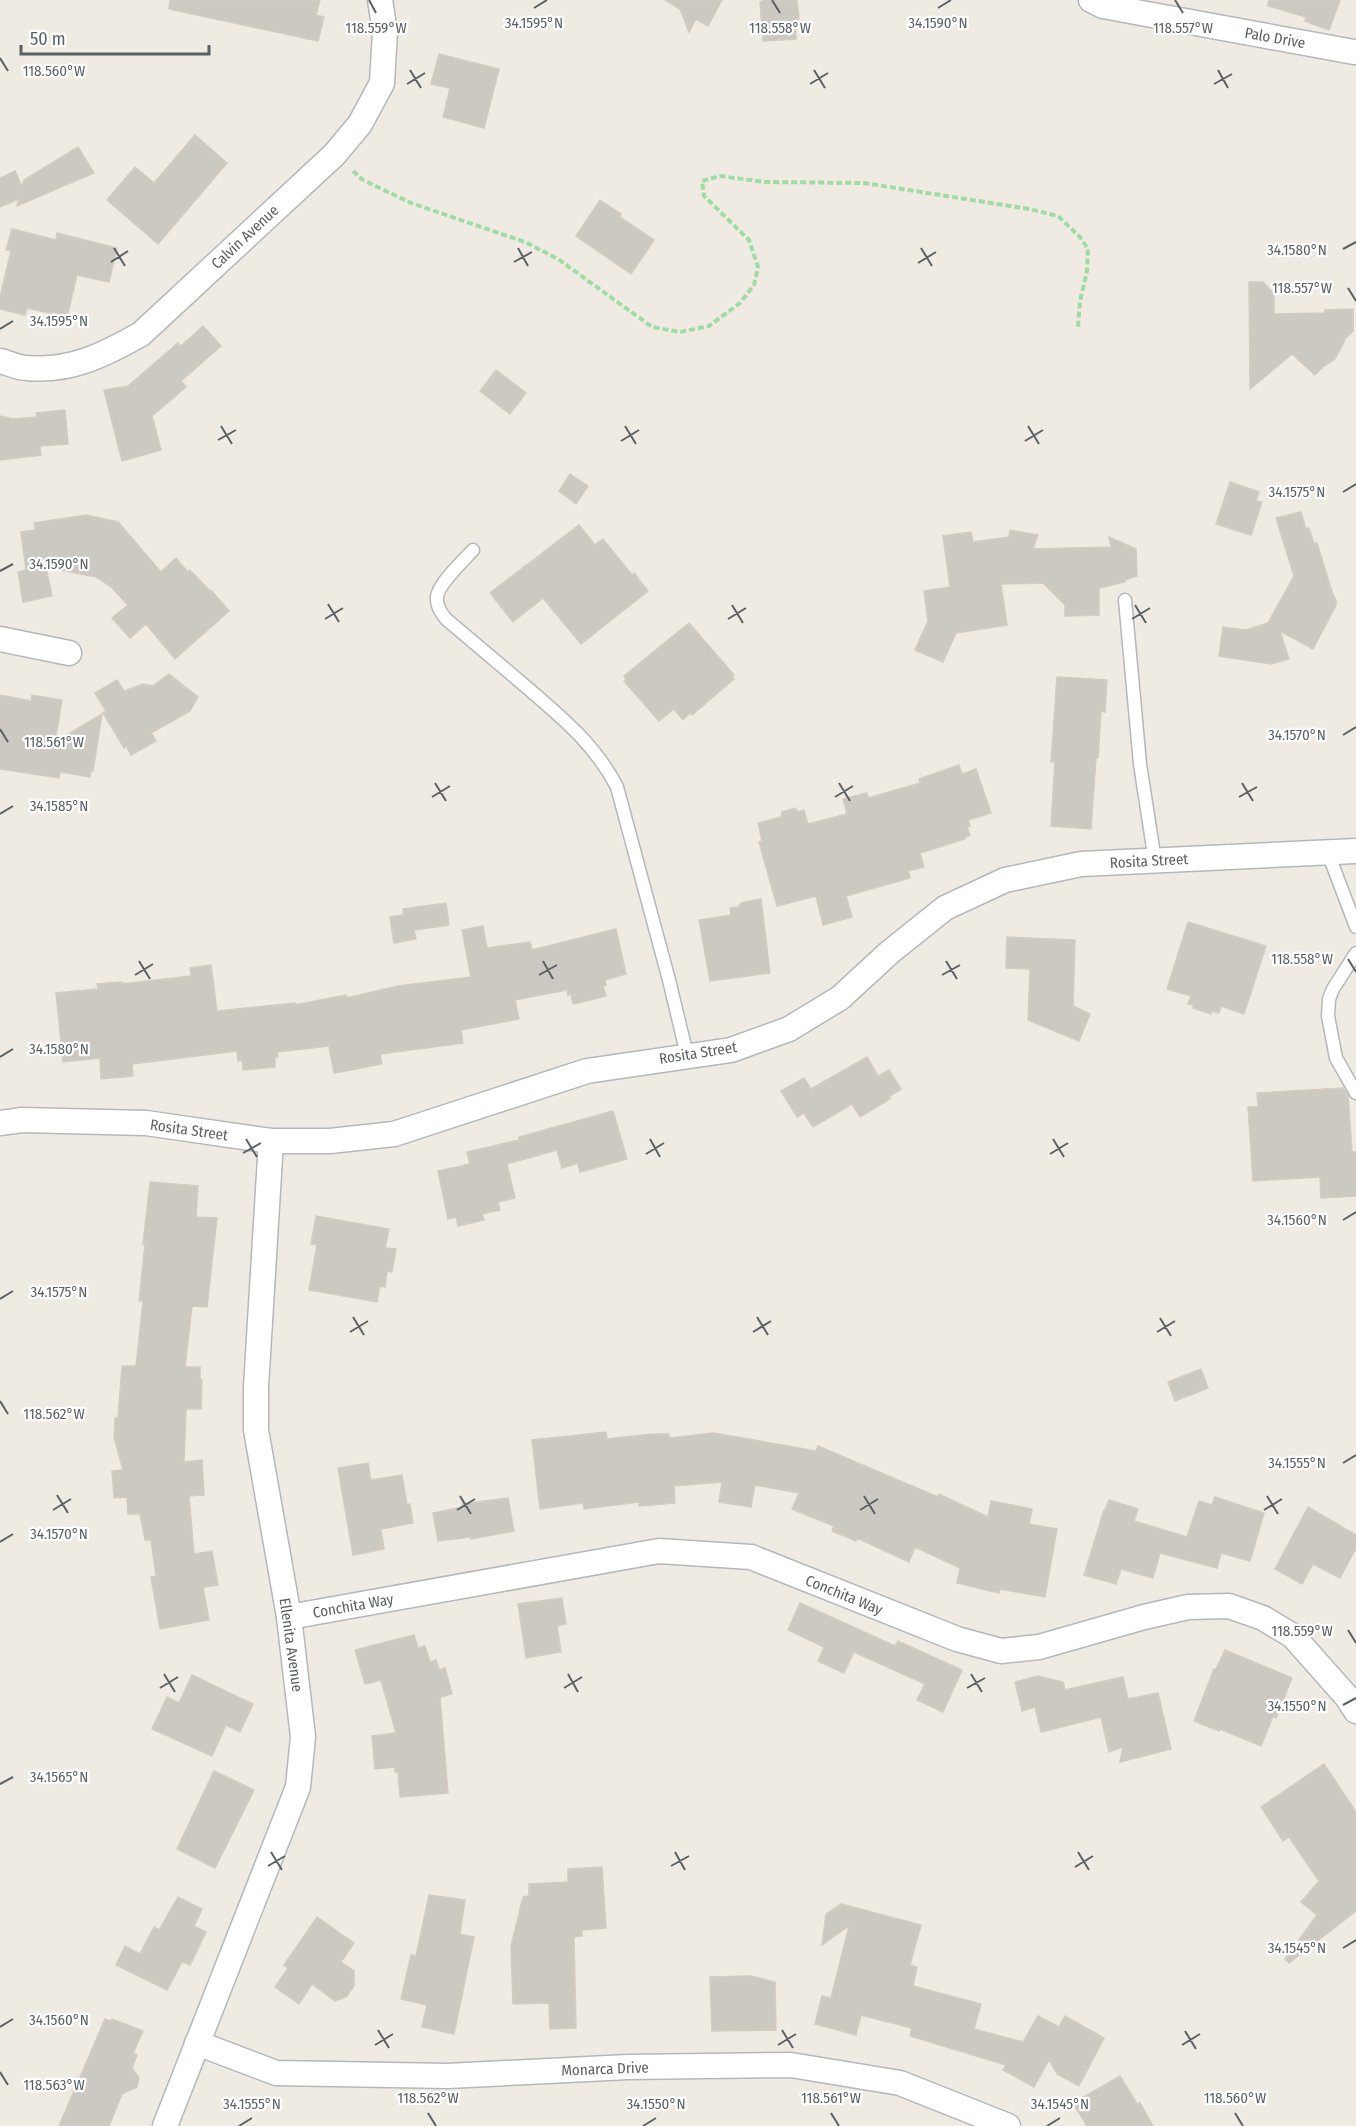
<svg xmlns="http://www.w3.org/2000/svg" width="1356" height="2126" viewBox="0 0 1356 2126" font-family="'Fira Sans Condensed',sans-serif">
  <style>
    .building { fill: #ccc8c2; stroke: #d4cbc1; stroke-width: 1.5 }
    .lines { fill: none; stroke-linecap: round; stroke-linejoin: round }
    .service-casing { stroke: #b4b8bb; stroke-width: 15 }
    .minor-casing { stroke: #b4b8bb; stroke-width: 27 }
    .path { stroke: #a0dba6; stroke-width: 4; stroke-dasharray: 6 3; stroke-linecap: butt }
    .service { stroke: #fff; stroke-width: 12 }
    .minor { stroke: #fff; stroke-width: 24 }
    .ticks { fill: none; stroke: #5b6165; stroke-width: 2 }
    .labels { text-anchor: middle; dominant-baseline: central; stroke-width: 4.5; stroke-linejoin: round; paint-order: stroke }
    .street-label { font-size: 15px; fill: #5b6165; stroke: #fff }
    .ticks-label { font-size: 15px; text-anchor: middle; fill: #5b6165; stroke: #fff; stroke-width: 4.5; stroke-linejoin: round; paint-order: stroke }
  </style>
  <rect width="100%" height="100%" fill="#efebe3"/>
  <g class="building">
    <polygon points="170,0 320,0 316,15 324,17 318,41 169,9"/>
    <polygon points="665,0 722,0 708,26 696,19 689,32 680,9"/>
    <polygon points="766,0 797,0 799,19 795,20 796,39 763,41 760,2"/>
    <polygon points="1269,0 1340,0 1329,30 1305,21 1306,17 1268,6"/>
    <polygon points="439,54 499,69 484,128 443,117 450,88 431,84"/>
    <polygon points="195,135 227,163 158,244 107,200 135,167 154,183"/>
    <polygon points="78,147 94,173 17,206 19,199 0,207 0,178 15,171 22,187 24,180"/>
    <polygon points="600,200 621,214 620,217 654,240 631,274 576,236"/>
    <polygon points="12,229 56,240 57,233 117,248 109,282 77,275 67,317 27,308 25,315 0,309 0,297 11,251 6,250"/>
    <polygon points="1249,282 1263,282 1274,294 1274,314 1325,313 1325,310 1353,309 1353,331 1346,338 1335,359 1324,366 1315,375 1292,354 1250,389"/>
    <polygon points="203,326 221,346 181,381 186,387 152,416 161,450 122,461 104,390 128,386 178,343 181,346"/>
    <polygon points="496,370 526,393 510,414 480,391"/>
    <polygon points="65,410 68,444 40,446 41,455 0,460 0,416 13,419 37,417 36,413"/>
    <polygon points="570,474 588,486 576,504 559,491"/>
    <polygon points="1230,482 1259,492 1256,501 1262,502 1251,535 1216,524"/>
    <polygon points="1301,512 1306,529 1309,528 1314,544 1317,543 1333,595 1336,600 1336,605 1313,649 1280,631 1289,659 1271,664 1219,656 1223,627 1246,630 1268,623 1294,576 1276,518"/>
    <polygon points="86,515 118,522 161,572 176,558 188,572 190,570 210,591 211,590 229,611 175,659 146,624 130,638 112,618 128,605 111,587 96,577 46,567 52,596 23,602 18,572 26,570 21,532 35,530 34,523"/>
    <polygon points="579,525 595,545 603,539 632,575 634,573 648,591 581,644 543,598 513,622 490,593"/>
    <polygon points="1010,530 1038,535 1033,549 1111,547 1109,537 1136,549 1137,576 1125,580 1125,582 1099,588 1099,615 1065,616 1065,605 1043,583 1001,584 1007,625 956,633 943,662 915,650 928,621 924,591 950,587 943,536 971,532 973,542 1009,537"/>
    <polygon points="689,623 734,675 732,677 734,679 692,715 690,713 683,720 674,709 659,721 624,681 626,679 624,676"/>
    <polygon points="169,674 198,697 190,711 151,733 156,741 131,755 126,746 124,748 103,713 106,711 95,693 117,680 124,691 143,684 153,686"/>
    <polygon points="1057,677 1107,680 1105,712 1101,711 1098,758 1096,758 1091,829 1051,826 1055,761 1051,762"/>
    <polygon points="0,695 31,701 32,695 62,700 55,742 102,714 93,771 91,771 90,777 60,772 59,778 0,769"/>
    <polygon points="959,765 962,774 976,769 991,813 968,820 970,826 967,827 970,835 965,837 965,839 920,853 924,867 908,871 910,878 846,896 852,917 823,925 816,896 777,906 759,842 762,841 758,823 781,817 782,812 795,808 798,812 804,810 808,824 847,814 843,799 867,793 868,798 920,783 919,779"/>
    <polygon points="761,899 770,973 710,981 699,920 731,915 730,908 738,907 741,903"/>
    <polygon points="446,903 449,925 414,930 416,939 394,943 390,917 404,915 403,909"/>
    <polygon points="1188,922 1266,946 1244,1014 1221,1006 1219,1013 1212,1011 1211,1014 1193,1008 1193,1005 1188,1004 1191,996 1167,989"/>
    <polygon points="483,926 487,948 530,942 532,950 616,929 626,974 605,980 606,985 603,986 606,996 573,1004 571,994 568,995 567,990 515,1000 519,1019 461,1030 463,1043 380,1054 382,1064 334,1073 329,1046 277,1052 278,1057 275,1057 275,1067 243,1070 242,1060 238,1061 237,1051 132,1064 133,1076 101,1079 100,1058 63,1062 56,993 98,989 97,984 122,982 122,984 191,976 190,968 211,965 217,1011 295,1003 295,1005 346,995 346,998 398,986 471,977 462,930"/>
    <polygon points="1007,937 1075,940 1073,1006 1090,1014 1079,1041 1028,1020 1030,969 1006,968"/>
    <polygon points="867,1057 878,1076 889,1070 901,1089 889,1097 890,1099 860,1117 852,1104 813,1127 804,1113 797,1117 781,1091 804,1078 811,1089"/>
    <polygon points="1343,1088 1348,1095 1352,1152 1356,1152 1356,1196 1321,1198 1320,1177 1253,1181 1248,1107 1258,1107 1257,1093"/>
    <polygon points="613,1111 627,1159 580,1172 578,1163 562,1168 557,1150 507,1164 515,1198 498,1202 500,1210 482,1214 484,1220 458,1226 456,1217 448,1219 438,1171 470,1164 467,1152 519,1140 519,1137"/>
    <polygon points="150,1182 198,1186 196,1217 217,1218 207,1307 192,1306 185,1367 200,1367 200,1380 202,1380 201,1409 186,1409 184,1462 202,1460 204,1495 189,1496 194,1554 212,1551 218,1585 203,1587 209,1620 160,1629 151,1577 156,1576 151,1540 145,1540 140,1514 128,1514 127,1497 114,1498 112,1471 123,1470 114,1437 115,1418 118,1418 122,1366 136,1366 143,1301 139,1301 145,1244 143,1244"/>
    <polygon points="316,1216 389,1229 385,1248 396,1249 392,1272 387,1271 385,1287 380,1286 377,1302 309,1290 317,1245 311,1244"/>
    <polygon points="1201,1369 1208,1388 1175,1401 1168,1382"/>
    <polygon points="606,1432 607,1439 652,1434 669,1434 669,1438 714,1433 816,1451 818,1446 938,1497 939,1494 988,1517 991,1501 1032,1509 1029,1524 1057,1529 1045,1597 1000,1589 999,1593 957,1583 960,1568 915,1547 909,1562 857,1538 856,1541 832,1531 834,1526 792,1509 799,1493 755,1485 751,1507 719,1502 722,1482 674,1486 675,1503 639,1506 639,1502 584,1509 583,1503 540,1509 532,1440"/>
    <polygon points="368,1463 371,1480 402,1475 407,1505 410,1504 413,1523 381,1529 384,1549 353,1555 338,1468"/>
    <polygon points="1215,1497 1264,1513 1250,1561 1221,1553 1217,1568 1160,1553 1153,1578 1121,1569 1116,1584 1084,1575 1104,1510 1105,1510 1109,1500 1138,1509 1134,1521 1187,1537 1199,1501 1212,1505"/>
    <polygon points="508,1498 514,1531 471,1539 471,1537 438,1541 433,1513 462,1507 462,1504"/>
    <polygon points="1308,1507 1356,1535 1356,1548 1340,1578 1313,1564 1302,1584 1275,1569"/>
    <polygon points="562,1598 566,1624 557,1626 561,1652 526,1658 518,1604"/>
    <polygon points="800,1603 895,1646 898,1641 962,1670 943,1712 917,1700 925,1684 854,1652 844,1673 818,1661 824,1647 788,1630"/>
    <polygon points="414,1635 418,1648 425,1646 430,1662 436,1660 439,1670 445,1668 452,1694 440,1697 448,1793 400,1797 398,1772 395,1772 395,1767 375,1769 372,1736 396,1733 381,1680 365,1684 355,1650"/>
    <polygon points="1225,1650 1292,1678 1276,1718 1273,1716 1261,1746 1220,1729 1219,1731 1194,1721 1214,1669 1216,1669"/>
    <polygon points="192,1675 253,1704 240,1732 226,1725 212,1756 152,1729 167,1697 179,1703"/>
    <polygon points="1038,1676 1063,1682 1065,1690 1123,1677 1128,1699 1158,1693 1171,1749 1120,1762 1123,1747 1109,1752 1101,1717 1041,1732 1035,1707 1022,1711 1015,1682"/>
    <polygon points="1324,1764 1356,1812 1356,1911 1289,1963 1285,1959 1317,1915 1301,1902 1319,1881 1289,1837 1283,1841 1261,1807"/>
    <polygon points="214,1771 254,1790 215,1868 177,1849"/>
    <polygon points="602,1867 606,1928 582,1930 582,1936 574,1937 576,2028 550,2029 549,2003 513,2004 511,1946 523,1897 529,1896 529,1884 568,1882 568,1869"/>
    <polygon points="429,1895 465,1900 460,1934 474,1937 454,2034 422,2027 427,2005 401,1999 411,1955 416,1956"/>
    <polygon points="178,1897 202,1909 194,1926 206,1932 190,1965 182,1962 167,1990 116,1965 125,1946 140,1954 154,1927 159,1930"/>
    <polygon points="841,1904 921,1925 910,1965 917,1967 913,1986 981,2004 974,2029 1023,2042 1038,2016 1059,2027 1065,2016 1104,2038 1079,2086 1057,2074 1049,2060 1034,2087 1003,2070 1006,2065 910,2036 912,2028 861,2015 856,2035 815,2024 822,1996 831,1998 849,1926 822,1945 826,1914"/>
    <polygon points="317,1917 354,1943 341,1962 354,1971 354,1986 346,1997 335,2001 312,1984 299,2004 275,1987 288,1968 284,1965"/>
    <polygon points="751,1976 775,1982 776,2030 712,2031 710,1977"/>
    <polygon points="105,2019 111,2021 112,2019 143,2031 133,2053 137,2055 132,2068 139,2078 137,2087 122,2094 109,2126 59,2126"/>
    <polygon points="1120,2076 1137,2104 1140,2103 1153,2126 1087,2126 1073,2103"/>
  </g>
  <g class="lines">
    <g class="service-casing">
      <g id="service">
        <path d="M473,550C464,560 438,584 437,597C436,606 441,613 446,619C472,641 498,663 524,685C560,716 595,744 617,787L669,980L687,1055"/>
        <polyline points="1125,600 1140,764 1155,861"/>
        <polyline points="1328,853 1356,927"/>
        <polyline points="1356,953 1333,989 1329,999 1328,1016 1336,1058 1356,1093"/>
      </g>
    </g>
    <g class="minor-casing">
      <g id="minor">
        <polyline points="1091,0 1103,6 1354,52"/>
        <path d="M0,361C9,363 18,368 27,368C70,372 104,355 141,334L334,155L360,124L382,83L385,32L380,0"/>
        <polyline points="0,639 69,653"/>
        <polyline points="0,1123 22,1120 146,1123 271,1141 330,1141 394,1134 587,1071 731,1050 789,1029 840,998 890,952 945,908 1005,880 1081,864 1356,851"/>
        <polyline points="289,1617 659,1551 751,1557 957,1639 1001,1651 1039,1647 1144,1617 1188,1607 1229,1606 1263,1618 1293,1636 1347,1697 1356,1711"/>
        <polyline points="197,2043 276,2073 447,2076 628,2067 791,2065 900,2083 1008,2126"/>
        <polyline points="165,2126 298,1787 303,1737 289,1617 256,1430 256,1387 271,1141"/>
      </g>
    </g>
    <polyline class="path" points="353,171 363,180 411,203 525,242 558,259 652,327 680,332 709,326 740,303 754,285 758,267 749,240 704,196 702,181 720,176 765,182 864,183 1029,209 1058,216 1080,237 1088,249 1087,271 1080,301 1078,327"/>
    <use href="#service" class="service"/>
    <use href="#minor" class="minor"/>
  </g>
  <path class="ticks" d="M369,0L376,13M772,0L780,13M1175,0L1183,13M534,8L547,0M938,8L951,0M0,58L8,71M410,70L421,88M814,70L825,88M1218,70L1228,88M407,84L425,73M810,84L828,73M1214,84L1232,74M114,248L125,266M518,248L528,266M921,248L932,266M1343,249L1356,242M111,262L128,251M514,262L532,252M918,263L936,252M1348,288L1356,301M0,329L13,321M221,426L232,444M625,426L636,444M1028,426L1039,444M218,440L236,430M621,441L639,430M1025,441L1043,430M1343,492L1356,484M0,571L13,564M328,604L339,622M732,605L743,623M1135,605L1146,623M325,619L343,608M728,619L746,608M1132,619L1150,608M0,729L8,742M1343,735L1356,727M435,783L446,801M839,783L850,801M1242,783L1253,801M432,797L450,786M835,797L853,786M1239,797L1257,787M0,814L13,806M1348,959L1356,972M139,961L150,979M543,961L553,979M946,961L957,979M135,975L153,964M539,975L557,965M942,975L960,965M0,1057L13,1049M246,1139L257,1157M650,1139L660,1157M1053,1139L1064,1157M243,1153L261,1143M646,1154L664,1143M1050,1154L1068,1143M1343,1220L1356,1212M0,1299L13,1291M353,1317L364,1335M757,1317L768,1335M1160,1318L1171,1336M350,1332L368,1321M753,1332L771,1321M1157,1332L1175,1321M0,1401L8,1414M1343,1463L1356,1455M57,1495L68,1513M460,1496L471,1514M864,1496L875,1514M1267,1496L1278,1514M53,1510L71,1499M457,1510L475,1499M860,1510L878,1499M1264,1510L1282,1499M0,1542L13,1534M1348,1630L1356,1643M164,1674L175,1692M568,1674L578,1692M971,1674L982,1692M160,1688L178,1677M564,1688L582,1677M967,1688L985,1678M1343,1705L1356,1698M0,1784L13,1777M271,1852L282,1870M675,1852L685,1870M1078,1852L1089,1870M268,1866L285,1856M671,1866L689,1856M1075,1867L1093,1856M1343,1948L1356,1940M0,2027L13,2019M378,2030L389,2048M782,2030L793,2048M1185,2031L1196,2049M375,2045L393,2034M778,2045L796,2034M1182,2045L1200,2034M0,2072L8,2085M428,2113L436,2126M831,2113L839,2126M1235,2113L1243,2126M239,2126L252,2118M643,2126L656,2118M1047,2126L1060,2118"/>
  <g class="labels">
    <g class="street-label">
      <text transform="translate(1275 38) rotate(10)">Palo Drive</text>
      <text transform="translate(245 237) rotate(-43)">Calvin Avenue</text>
      <text transform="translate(1149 861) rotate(-3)">Rosita Street</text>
      <text transform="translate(698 1053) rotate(-9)">Rosita Street</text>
      <text transform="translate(189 1130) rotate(8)">Rosita Street</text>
      <text transform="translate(844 1595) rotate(22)">Conchita Way</text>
      <text transform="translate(353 1606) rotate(-10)">Conchita Way</text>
      <text transform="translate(291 1645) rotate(82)">Ellenita Avenue</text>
      <text transform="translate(605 2069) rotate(-2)">Monarca Drive</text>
    </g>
  </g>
  <g class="ticks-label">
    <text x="534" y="28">34.1595°N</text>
    <text x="938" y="28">34.1590°N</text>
    <text x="376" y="33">118.559°W</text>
    <text x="780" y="33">118.558°W</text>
    <text x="1183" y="33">118.557°W</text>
    <text x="54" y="76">118.560°W</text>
    <text x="1297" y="255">34.1580°N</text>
    <text x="1302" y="293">118.557°W</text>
    <text x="59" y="326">34.1595°N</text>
    <text x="1297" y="497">34.1575°N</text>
    <text x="59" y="569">34.1590°N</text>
    <text x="1297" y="740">34.1570°N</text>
    <text x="54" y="747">118.561°W</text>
    <text x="59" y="811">34.1585°N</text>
    <text x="1302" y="964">118.558°W</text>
    <text x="59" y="1054">34.1580°N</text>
    <text x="1297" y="1225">34.1560°N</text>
    <text x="59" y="1297">34.1575°N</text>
    <text x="54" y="1419">118.562°W</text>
    <text x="1297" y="1468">34.1555°N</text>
    <text x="59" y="1539">34.1570°N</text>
    <text x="1302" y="1636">118.559°W</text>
    <text x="1297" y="1711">34.1550°N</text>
    <text x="59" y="1782">34.1565°N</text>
    <text x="1297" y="1953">34.1545°N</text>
    <text x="59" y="2025">34.1560°N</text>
    <text x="54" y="2090">118.563°W</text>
    <text x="428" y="2103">118.562°W</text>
    <text x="831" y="2103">118.561°W</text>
    <text x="1235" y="2103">118.560°W</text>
    <text x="252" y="2109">34.1555°N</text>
    <text x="656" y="2109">34.1550°N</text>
    <text x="1060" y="2109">34.1545°N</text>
  </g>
  <path d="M21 45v9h188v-9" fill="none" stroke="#5b6165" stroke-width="3"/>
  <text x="30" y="45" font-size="18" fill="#5b6165" stroke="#ffffff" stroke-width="4.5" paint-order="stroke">50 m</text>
</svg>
